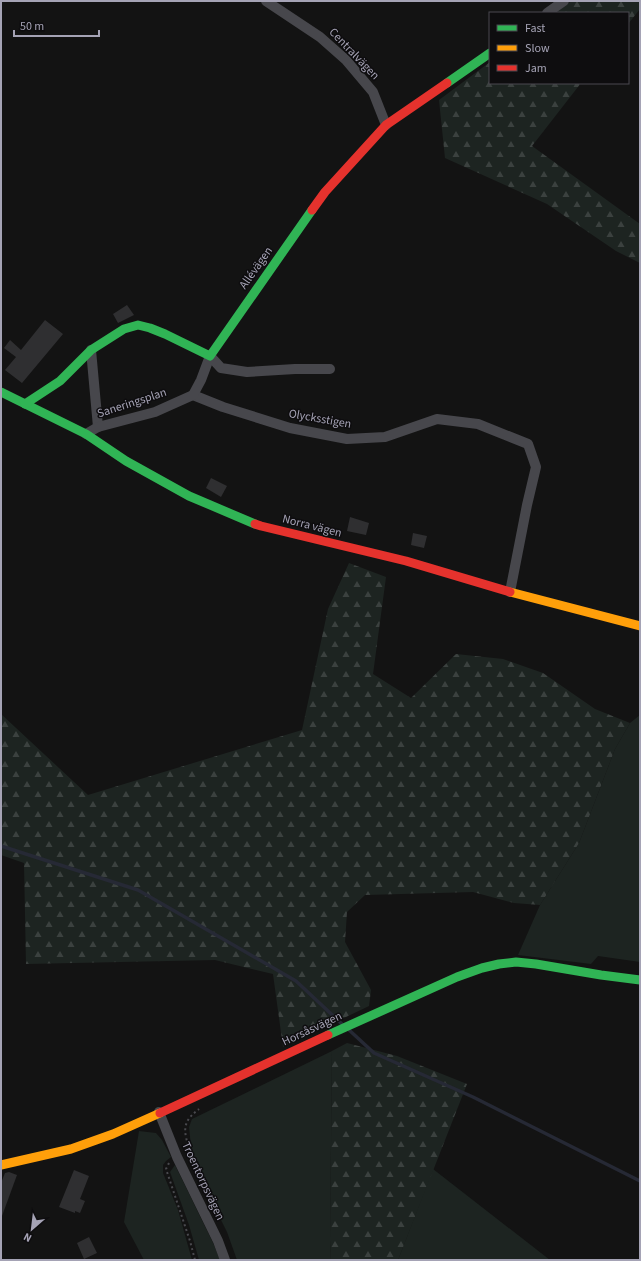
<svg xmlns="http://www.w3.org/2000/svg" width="641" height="1261" viewBox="0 0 641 1261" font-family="'Source Sans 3',sans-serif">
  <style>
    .green { fill: #1d2421 }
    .forest { fill: url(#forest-firs) }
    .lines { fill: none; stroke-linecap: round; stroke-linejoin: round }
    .stream { stroke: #262935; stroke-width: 3.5 }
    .building { fill: #2f2f31 }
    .path { stroke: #49494e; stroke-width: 2; stroke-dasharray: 2 3; stroke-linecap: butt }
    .street { stroke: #47474c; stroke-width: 10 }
    .fast { stroke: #30b455; stroke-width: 9 }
    .slow { stroke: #ff9f0a; stroke-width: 9 }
    .jam { stroke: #e5322d; stroke-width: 9 }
    .labels { text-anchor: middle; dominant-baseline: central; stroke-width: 3; stroke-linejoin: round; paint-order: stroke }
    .street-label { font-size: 12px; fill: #a5a3b5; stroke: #0e0d0f }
  </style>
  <defs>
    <pattern id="forest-firs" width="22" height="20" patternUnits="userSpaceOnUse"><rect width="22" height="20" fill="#1d2421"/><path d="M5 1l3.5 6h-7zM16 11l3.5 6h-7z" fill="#3b413f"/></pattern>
  </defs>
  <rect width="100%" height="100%" fill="#131313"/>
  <g class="green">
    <polygon points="640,715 640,962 598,956 591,964 518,955 540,905 579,843 615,749 630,723"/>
    <polygon points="332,1051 330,1240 331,1260 237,1260 227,1232 189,1156 191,1146 189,1127 192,1119"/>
    <polygon points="139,1131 156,1133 162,1140 171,1157 166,1161 163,1165 163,1173 178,1210 192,1260 144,1260 124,1222"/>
    <polygon points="175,1165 214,1245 220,1260 199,1260 189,1225 170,1172"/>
    <polygon points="433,1169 550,1260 398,1260"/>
  </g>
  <g class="forest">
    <polygon points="571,1 640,1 640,9 628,24 628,13 556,13"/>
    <polygon points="490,62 490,83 581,83 532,146 640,224 640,263 616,251 547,204 445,158 439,100"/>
    <polygon points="349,563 386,577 373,674 411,698 456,654 503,659 543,673 595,709 630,723 615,749 579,843 540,905 514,903 473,892 365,895 347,912 345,942 371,990 369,1006 283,1047 273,974 215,960 26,964 24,863 1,855 1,714 88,795 302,730 328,609"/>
    <polygon points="347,1043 397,1056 467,1084 398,1260 331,1260 330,1240 332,1051"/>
  </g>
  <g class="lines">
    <g class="stream">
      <polyline points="1,846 138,890 296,981 343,1025"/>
      <polyline points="348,1029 374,1053 473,1097 640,1181"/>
    </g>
  </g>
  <g class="building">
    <polygon points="127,305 134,315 118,323 113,314"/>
    <polygon points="45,320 63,334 22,383 5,370 16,357 4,348 10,340 21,350"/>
    <polygon points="211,478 227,486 221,497 206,488"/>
    <polygon points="350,517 369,523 366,535 347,531"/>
    <polygon points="413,533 427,536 424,548 411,545"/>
    <polygon points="74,1170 89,1176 80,1199 85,1201 80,1213 75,1211 75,1213 59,1207"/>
    <polygon points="9,1172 17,1175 2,1216 1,1215 1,1183 5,1173"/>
    <polygon points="89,1237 97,1253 84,1259 77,1243"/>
  </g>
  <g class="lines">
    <g class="path">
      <path d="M186,1150C188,1145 187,1142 186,1137C183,1123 189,1117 199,1109"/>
      <polyline points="169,1163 166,1169 190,1241 195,1260"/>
    </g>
    <g class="street">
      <polyline points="266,1 320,37 346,60 373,92 386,125"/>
      <polyline points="547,13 564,1"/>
      <polyline points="91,350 98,427"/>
      <polyline points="210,356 221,368 247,372 295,369 330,369"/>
      <polyline points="193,395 223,407 290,428 347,439 385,437 437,419 478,424 528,444 536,467 527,505 510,592"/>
      <polyline points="86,434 98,427 155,412 193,395 201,380 210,356"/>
      <polyline points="159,1112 177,1157 218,1241 225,1260"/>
    </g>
    <g class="fast">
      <polyline points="447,83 490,53"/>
      <polyline points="1,392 86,434 126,461 189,496 255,524"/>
      <polyline points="25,404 60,381 91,350 124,329 138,325 150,328 165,334 210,356 312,210"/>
      <polyline points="328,1035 457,977 482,968 499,964 516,962 536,964 601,975 640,980"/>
    </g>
    <g class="slow">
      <polyline points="510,592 640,626"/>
      <polyline points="1,1165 71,1149 113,1134 160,1113"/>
    </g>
    <g class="jam">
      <polyline points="312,210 325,192 386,125 447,83"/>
      <polyline points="255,524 261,526 406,561 510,592"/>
      <polyline points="160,1113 328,1035"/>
    </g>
  </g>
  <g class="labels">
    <g class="street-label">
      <text transform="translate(354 54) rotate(46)">Centralvägen</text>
      <text transform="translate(256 268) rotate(-55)">Allévägen</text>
      <text transform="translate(132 403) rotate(-18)">Saneringsplan</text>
      <text transform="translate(320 419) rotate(10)">Olycksstigen</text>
      <text transform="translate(312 526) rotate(14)">Norra vägen</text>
      <text transform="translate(312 1029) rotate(-25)">Horsåsvägen</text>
      <text transform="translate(203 1181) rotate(65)">Troentorpsvägen</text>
    </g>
  </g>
  <rect width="641" height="1261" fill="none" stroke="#a5a3b5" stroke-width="4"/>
  <rect x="489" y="12" width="140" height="72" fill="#0e0d0f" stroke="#4a4951"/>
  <rect x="497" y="25" width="20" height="6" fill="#30b455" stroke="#4a4951"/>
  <text x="525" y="32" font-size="12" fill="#a5a3b5">Fast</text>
  <rect x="497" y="45" width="20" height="6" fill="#ff9f0a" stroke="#4a4951"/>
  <text x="525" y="52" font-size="12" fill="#a5a3b5">Slow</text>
  <rect x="497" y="65" width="20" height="6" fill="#e5322d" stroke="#4a4951"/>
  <text x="525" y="72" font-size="12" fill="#a5a3b5">Jam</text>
  <g transform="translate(32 1229) rotate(208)" stroke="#0e0d0f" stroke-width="3" paint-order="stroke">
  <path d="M0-3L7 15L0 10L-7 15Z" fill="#a5a3b5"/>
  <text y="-6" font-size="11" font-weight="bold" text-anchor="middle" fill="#a5a3b5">N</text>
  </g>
  <path d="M14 30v6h85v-6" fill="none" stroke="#a5a3b5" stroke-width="2"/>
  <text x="20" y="30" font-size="12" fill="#a5a3b5" stroke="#0e0d0f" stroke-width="3" paint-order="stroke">50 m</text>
</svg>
